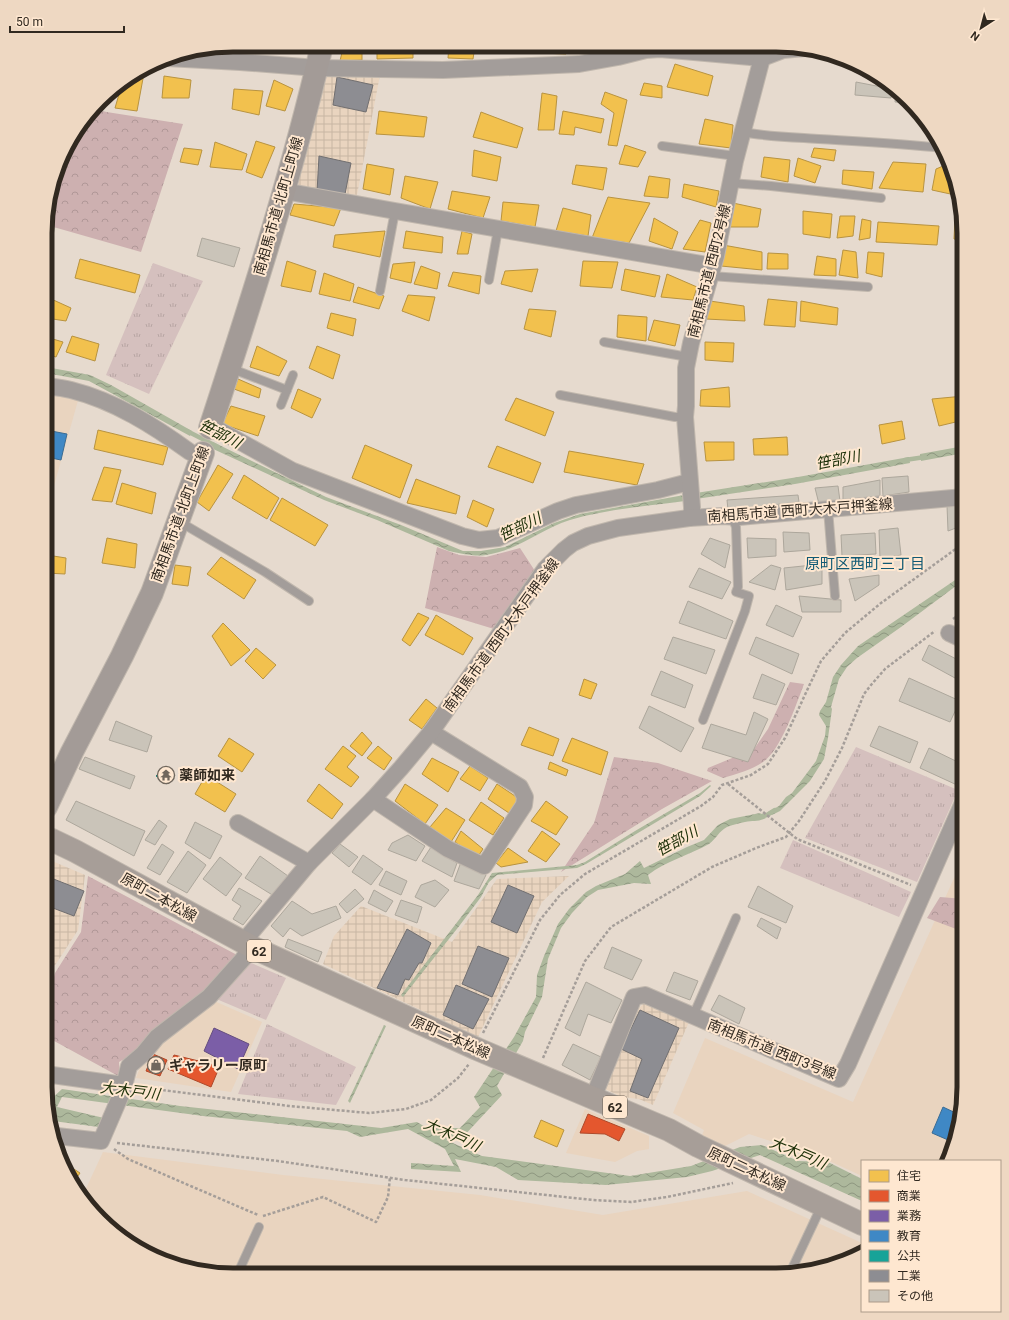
<svg xmlns="http://www.w3.org/2000/svg" width="1009" height="1320" viewBox="0 0 1009 1320" font-family="Roboto,'Noto Sans JP',sans-serif">
  <style>
    .built { fill: #e9d4bf }
    .industrial { fill: url(#industrial-grid) }
    .grass { fill: url(#grass-tufts) }
    .forest { fill: url(#forest-crowns) }
    .water { fill: url(#water-waves) }
    .homes { fill: #f2c14e; stroke: #b89340 }
    .shops { fill: #e4572e; stroke: #ae492a }
    .offices { fill: #7b5ea7; stroke: #654e7e }
    .schools { fill: #3f88c5; stroke: #3b6c94 }
    .public { fill: #17a398; stroke: #1f7e74 }
    .industry { fill: #8d8d92; stroke: #716f70 }
    .lines { fill: none; stroke-linecap: round; stroke-linejoin: round }
    .stream { stroke: #adb89c; stroke-width: 4.5 }
    .building { fill: #cac4b9; stroke: #ada79c }
    .lane-casing { stroke: #c0b7ad; stroke-width: 10 }
    .street-casing { stroke: #c0b7ad; stroke-width: 18 }
    .secondary-casing { stroke: #c0b7ad; stroke-width: 24 }
    .primary-casing { stroke: #c0b7ad; stroke-width: 24 }
    .path { stroke: #a59e99; stroke-width: 2.5; stroke-dasharray: 3 2; stroke-linecap: butt }
    .lane { stroke: #a39d9a; stroke-width: 8 }
    .street { stroke: #a39d9a; stroke-width: 16 }
    .secondary { stroke: #a39b97; stroke-width: 22 }
    .primary { stroke: #a79e98; stroke-width: 22 }
    .labels { text-anchor: middle; dominant-baseline: central; stroke-width: 4; stroke-linejoin: round; paint-order: stroke }
    .shield { fill: #fee7d0; stroke: #6e6255; stroke-width: 1 }
    .shield-label { font-size: 13px; font-weight: bold; fill: #312920 }
    .street-label { font-size: 14px; fill: #312920; stroke: #fee7d0 }
    .poi-label { font-size: 14px; font-weight: bold; fill: #312920; stroke: #fee7d0; text-anchor: start }
    .water-label { font-size: 15px; font-style: italic; fill: #1d3008; stroke: #fee7d0 }
    .neighbourhood-label { font-size: 15px; fill: #105974; stroke: #fee7d0 }
    .rim { fill: none; stroke: #312920; stroke-width: 5 }
  </style>
  <defs>
    <pattern id="industrial-grid" width="8" height="8" patternUnits="userSpaceOnUse"><rect width="8" height="8" fill="#e9d4bf"/><path d="M0 4h8M4 0v8" fill="none" stroke="#c8b6a4"/></pattern>
    <pattern id="grass-tufts" width="24" height="20" patternUnits="userSpaceOnUse"><rect width="24" height="20" fill="#d5c0be"/><path d="M3 7l-1-3M5 7V3M7 7l1-3M15 17l-1-3M17 17v-4M19 17l1-3" fill="none" stroke="#b7a5a3"/></pattern>
    <pattern id="forest-crowns" width="20" height="18" patternUnits="userSpaceOnUse"><rect width="20" height="18" fill="#cdb0b0"/><path d="M2 6a3 3 0 1 1 6 0M12 15a3 3 0 1 1 6 0" fill="none" stroke="#b09797"/></pattern>
    <pattern id="water-waves" width="16" height="10" patternUnits="userSpaceOnUse"><rect width="16" height="10" fill="#adb89c"/><path d="M0 5q4-4 8 0t8 0" fill="none" stroke="#8d967f"/></pattern>
  </defs>
  <rect width="100%" height="100%" fill="#e6dace"/>
  <g class="built">
    <polygon points="46,391 79,397 46,514"/>
    <polygon points="964,856 964,1100 954,1148 947,1161 862,1161 862,1176 827,1160 749,1134 723,1147 701,1138 704,1130 673,1113 705,1038 853,1102"/>
    <polygon points="212,1000 262,1022 231,1092 136,1078 142,1062 164,1037"/>
    <polygon points="585,1109 649,1136 649,1149 637,1151 615,1162 566,1153"/>
    <polygon points="103,1152 283,1175 480,1195 603,1215 747,1191 862,1243 862,1254 859,1256 776,1275 209,1273 128,1243 92,1211 82,1197"/>
  </g>
  <g class="industrial">
    <polygon points="325,72 380,75 357,195 295,187"/>
    <polygon points="45,858 85,875 78,930 52,970 45,968"/>
    <polygon points="569,876 542,902 478,1037 323,964 334,936 361,906 452,942 497,879"/>
    <polygon points="645,1002 689,1022 653,1105 639,1099 622,1097 605,1089 639,1008"/>
  </g>
  <g class="grass">
    <polygon points="153,263 203,281 149,394 106,375"/>
    <polygon points="856,747 958,790 917,882 805,838"/>
    <polygon points="793,840 911,892 899,917 780,868"/>
    <polygon points="249,962 286,978 266,1020 214,998"/>
    <polygon points="267,1024 356,1067 336,1105 238,1094"/>
  </g>
  <g class="forest">
    <polygon points="94,110 183,124 141,252 50,226 72,137"/>
    <polygon points="437,547 459,555 486,557 520,548 535,571 494,629 425,608"/>
    <path d="M790,682L804,684C796,705 781,750 763,762C752,770 736,774 723,778L707,771L708,768L754,749L768,729Z"/>
    <polygon points="614,757 658,763 712,781 662,809 561,872 594,823"/>
    <polygon points="88,876 239,956 220,979 140,1050 119,1062 120,1077 45,1036 45,1013 55,973 81,932"/>
    <polygon points="940,897 964,899 964,932 927,918"/>
  </g>
  <g class="water">
    <polygon points="46,367 90,375 111,385 192,431 190,436 89,381 46,373"/>
    <path d="M213,442L326,497L401,525L463,551H481L505,547L554,523L580,514L684,495L685,501C647,506 607,509 570,520C541,529 517,551 486,555C474,557 460,553 449,551L377,520L324,500L211,448Z"/>
    <polygon points="964,446 964,453 921,461 920,454"/>
    <polygon points="909,457 910,463 795,484 696,499 696,493 798,477"/>
    <polygon points="964,574 964,580 901,627 857,658 847,667 839,679 831,707 832,709 828,738 824,759 810,781 780,811 772,815 768,812 779,806 786,797 792,793 816,761 825,736 826,726 819,715 820,711 826,702 833,677 841,665 858,646"/>
    <polygon points="710,785 711,786 700,796 586,864 577,868 497,875 489,882 481,897 460,925 403,997 401,995 478,895 492,873 577,865 585,862 635,831 700,793"/>
    <path d="M760,813L766,818C758,822 753,820 745,822C739,823 732,825 727,827C719,831 716,839 709,844C689,855 666,861 648,875L651,884L634,883L598,890L587,897L572,913L561,928L548,959L542,997L525,1032L523,1041L497,1086L502,1095L462,1138L446,1140L482,1156L630,1176L691,1166L740,1147L762,1145L798,1161L828,1162L862,1179V1201L760,1155L712,1171L687,1177L606,1185L518,1180L496,1167L455,1159L461,1172L411,1169V1163L454,1166L445,1149L408,1129L360,1137L347,1131L203,1116L62,1097L57,1107L117,1121L114,1129L53,1121L48,1102L62,1089L180,1106L381,1128L417,1122L427,1128H460L480,1107L474,1097L514,1037L536,997L537,975L544,956L558,924L569,909L586,892L596,886L625,874L640,861L644,868L687,847L704,840L718,825L730,819Z"/>
    <polygon points="384,1025 386,1026 350,1103 348,1101"/>
  </g>
  <g class="homes">
    <polygon points="281,45 303,45 302,49"/>
    <polygon points="377,45 413,46 413,58 377,59"/>
    <polygon points="449,46 475,46 473,59 448,58"/>
    <polygon points="541,46 567,46 566,54 540,53"/>
    <polygon points="718,46 754,47 754,50"/>
    <polygon points="343,48 362,50 362,60 340,61"/>
    <polygon points="675,64 713,76 708,96 667,87"/>
    <polygon points="142,73 144,73 137,111 115,108 122,84"/>
    <polygon points="164,76 191,80 189,98 162,98"/>
    <polygon points="274,80 293,89 285,111 266,106"/>
    <polygon points="644,83 662,86 662,98 640,95"/>
    <polygon points="234,89 263,91 259,115 232,109"/>
    <polygon points="605,92 627,100 617,146 608,145 614,113 601,104"/>
    <polygon points="542,93 557,96 554,130 538,130"/>
    <polygon points="379,111 427,117 424,137 376,134"/>
    <polygon points="563,111 604,119 601,133 575,127 574,135 559,134"/>
    <polygon points="481,112 523,128 517,148 473,137"/>
    <polygon points="705,119 733,125 731,148 699,144"/>
    <polygon points="256,141 275,147 262,178 246,172"/>
    <polygon points="215,142 247,154 242,170 210,167"/>
    <polygon points="625,145 646,152 638,167 619,164"/>
    <polygon points="184,148 202,150 198,165 180,162"/>
    <polygon points="814,148 836,150 834,161 811,157"/>
    <polygon points="474,150 501,157 497,181 472,176"/>
    <polygon points="764,157 790,160 788,182 761,177"/>
    <polygon points="798,158 821,166 815,183 794,176"/>
    <polygon points="893,162 926,164 923,192 879,188"/>
    <polygon points="367,164 394,169 390,195 363,189"/>
    <polygon points="948,164 955,195 932,190 936,169"/>
    <polygon points="576,165 607,168 603,190 572,184"/>
    <polygon points="843,170 874,172 872,189 842,184"/>
    <polygon points="405,176 438,182 430,209 401,198"/>
    <polygon points="649,176 670,179 668,198 644,196"/>
    <polygon points="684,184 719,191 716,207 682,197"/>
    <polygon points="452,191 490,197 483,218 448,209"/>
    <polygon points="608,197 650,203 629,243 592,238"/>
    <polygon points="503,202 539,205 535,227 501,221"/>
    <polygon points="733,203 761,209 758,227 730,227"/>
    <polygon points="294,204 341,208 334,226 290,215"/>
    <polygon points="563,208 591,215 588,236 556,231"/>
    <polygon points="803,211 832,214 830,238 803,234"/>
    <polygon points="840,216 855,216 853,236 837,238"/>
    <polygon points="654,218 678,232 672,249 649,241"/>
    <polygon points="862,219 871,221 870,238 859,240"/>
    <polygon points="955,219 961,220 964,233 964,240 954,239"/>
    <polygon points="700,220 711,223 705,252 683,249"/>
    <polygon points="878,222 939,226 937,245 876,242"/>
    <polygon points="385,231 380,257 333,247 335,235"/>
    <polygon points="406,231 443,237 442,253 403,248"/>
    <polygon points="462,231 472,234 468,254 457,254"/>
    <polygon points="723,245 762,252 762,270 721,266"/>
    <polygon points="843,250 856,252 858,278 839,275"/>
    <polygon points="868,252 884,253 882,277 866,273"/>
    <polygon points="768,253 788,254 788,269 767,269"/>
    <polygon points="817,256 836,259 836,276 814,275"/>
    <polygon points="80,259 140,275 135,293 75,278"/>
    <polygon points="287,261 316,271 311,292 281,286"/>
    <polygon points="583,261 618,262 612,288 580,286"/>
    <polygon points="415,262 411,283 390,278 393,264"/>
    <polygon points="421,266 440,273 437,289 414,284"/>
    <polygon points="538,269 532,292 501,284 505,271"/>
    <polygon points="625,269 660,276 655,297 621,290"/>
    <polygon points="453,272 481,276 479,294 448,286"/>
    <polygon points="324,273 354,284 350,301 319,294"/>
    <polygon points="667,274 697,287 693,300 661,297"/>
    <polygon points="358,287 384,296 379,309 353,302"/>
    <polygon points="408,295 435,297 429,321 402,311"/>
    <polygon points="49,298 71,308 66,321 46,318 46,305"/>
    <polygon points="768,299 797,302 795,327 764,325"/>
    <polygon points="710,301 744,306 745,321 706,319"/>
    <polygon points="801,301 838,308 837,325 800,321"/>
    <polygon points="529,309 556,311 551,337 524,329"/>
    <polygon points="331,313 356,319 353,336 327,328"/>
    <polygon points="618,315 647,317 646,341 617,337"/>
    <polygon points="654,320 680,325 675,346 648,340"/>
    <polygon points="72,336 99,344 95,361 66,352"/>
    <polygon points="46,337 63,342 56,357 46,354"/>
    <polygon points="705,342 734,343 733,362 705,360"/>
    <polygon points="257,346 287,361 279,376 250,367"/>
    <polygon points="317,346 340,355 333,379 309,368"/>
    <polygon points="238,379 261,389 259,398 234,389"/>
    <polygon points="729,387 730,407 700,406 701,390"/>
    <polygon points="298,389 321,399 312,418 291,408"/>
    <polygon points="964,396 964,420 939,426 932,399"/>
    <polygon points="516,398 554,412 545,436 505,420"/>
    <polygon points="231,406 265,416 258,436 222,424"/>
    <polygon points="902,421 905,439 882,444 879,425"/>
    <polygon points="98,430 168,447 163,465 94,449"/>
    <polygon points="787,437 788,455 754,455 753,439"/>
    <polygon points="704,442 734,442 734,460 706,461"/>
    <polygon points="365,445 412,465 400,498 352,478"/>
    <polygon points="497,446 541,463 533,483 488,467"/>
    <polygon points="569,451 644,464 637,485 564,472"/>
    <polygon points="218,465 233,474 209,511 197,502"/>
    <polygon points="104,467 121,470 112,502 92,500"/>
    <polygon points="244,475 279,498 267,519 232,498"/>
    <polygon points="416,479 460,496 456,514 407,503"/>
    <polygon points="122,483 156,493 152,514 116,504"/>
    <polygon points="282,498 328,525 315,546 270,520"/>
    <polygon points="473,500 494,509 487,527 467,517"/>
    <polygon points="107,538 137,544 135,568 102,563"/>
    <polygon points="47,555 66,558 65,574 46,573"/>
    <polygon points="221,557 256,580 244,599 207,574"/>
    <polygon points="175,565 191,567 188,586 172,584"/>
    <polygon points="418,613 429,618 410,646 402,640"/>
    <polygon points="436,615 473,638 463,655 425,635"/>
    <polygon points="223,623 250,650 231,666 212,636"/>
    <polygon points="256,648 276,665 263,679 245,661"/>
    <polygon points="584,679 597,684 591,699 579,695"/>
    <polygon points="426,699 437,708 422,729 409,720"/>
    <polygon points="529,727 559,739 553,756 521,745"/>
    <polygon points="362,732 372,743 362,756 350,746"/>
    <polygon points="229,738 254,754 242,772 218,756"/>
    <polygon points="572,738 608,752 601,775 562,761"/>
    <polygon points="343,746 356,756 347,767 359,777 351,787 325,769"/>
    <polygon points="378,746 392,758 384,770 367,758"/>
    <polygon points="432,758 459,772 448,792 422,774"/>
    <polygon points="550,762 568,770 566,776 548,769"/>
    <polygon points="470,766 488,778 480,791 460,779"/>
    <polygon points="206,775 236,794 225,812 195,794"/>
    <polygon points="319,784 343,804 332,819 307,801"/>
    <polygon points="405,784 438,805 425,824 395,801"/>
    <polygon points="497,784 518,798 512,815 488,799"/>
    <polygon points="546,801 568,817 556,835 531,821"/>
    <polygon points="481,802 504,818 493,835 469,820"/>
    <polygon points="446,808 465,820 451,842 430,827"/>
    <polygon points="461,831 483,849 477,858 455,842"/>
    <polygon points="542,831 560,844 546,862 528,851"/>
    <polygon points="508,848 528,862 501,867 496,863"/>
    <polygon points="541,1120 564,1130 557,1147 534,1137"/>
    <polygon points="63,1162 80,1173 73,1183 64,1170"/>
  </g>
  <g class="shops">
    <polygon points="153,1054 167,1060 160,1076 146,1071"/>
    <polygon points="174,1055 211,1064 219,1068 211,1087 168,1069"/>
    <polygon points="588,1114 625,1129 619,1141 605,1134 580,1133"/>
  </g>
  <polygon class="offices" points="214,1028 249,1044 238,1069 204,1051"/>
  <g class="schools">
    <polygon points="46,430 67,434 61,460 46,457"/>
    <polygon points="943,1107 960,1115 955,1143 932,1133"/>
  </g>
  <polygon class="public" points="165,767 175,775 167,784 156,776"/>
  <g class="industry">
    <polygon points="337,77 373,85 366,112 333,105"/>
    <polygon points="319,156 351,163 345,194 317,192"/>
    <polygon points="45,862 51,864 46,876 84,891 74,916 45,905"/>
    <polygon points="508,885 534,896 517,933 491,922"/>
    <polygon points="407,929 431,943 422,963 419,963 409,980 405,979 398,995 377,988"/>
    <polygon points="478,946 509,958 492,997 462,984"/>
    <polygon points="456,985 489,999 473,1029 443,1015"/>
    <polygon points="640,1010 679,1028 648,1098 630,1091 642,1059 621,1049"/>
  </g>
  <g class="lines">
    <g class="stream">
      <polyline points="187,431 218,447"/>
      <polyline points="905,460 925,457"/>
      <polyline points="758,817 767,815 775,810"/>
    </g>
  </g>
  <g class="building">
    <polygon points="856,82 892,89 891,98 855,95"/>
    <polygon points="896,90 910,103 895,102"/>
    <polygon points="202,238 240,248 234,267 197,256"/>
    <polygon points="908,476 909,492 883,496 882,478"/>
    <polygon points="880,480 880,496 843,500 843,487"/>
    <polygon points="838,486 840,501 819,504 815,488"/>
    <polygon points="798,495 799,502 728,510 727,500"/>
    <polygon points="964,504 964,525 948,531 947,505"/>
    <polygon points="898,528 901,555 880,559 879,530"/>
    <polygon points="783,532 809,533 810,550 784,552"/>
    <polygon points="875,533 876,554 842,556 841,535"/>
    <polygon points="710,538 730,545 725,568 701,554"/>
    <polygon points="747,538 776,539 776,556 748,558"/>
    <polygon points="822,564 822,584 786,590 784,568"/>
    <polygon points="771,565 781,568 775,590 749,582"/>
    <polygon points="699,568 731,582 722,599 689,587"/>
    <polygon points="879,575 879,585 855,601 849,579"/>
    <polygon points="799,596 841,600 841,612 802,612"/>
    <polygon points="688,601 733,621 726,639 679,623"/>
    <polygon points="776,605 802,617 793,637 766,625"/>
    <polygon points="673,637 715,650 706,674 664,659"/>
    <polygon points="756,637 799,654 792,674 749,654"/>
    <polygon points="929,645 962,662 955,678 922,660"/>
    <polygon points="661,671 693,685 685,708 651,695"/>
    <polygon points="762,674 785,684 776,705 753,698"/>
    <polygon points="909,678 960,701 950,722 899,701"/>
    <polygon points="649,706 694,728 681,752 639,728"/>
    <polygon points="754,712 768,719 748,762 702,748 711,724 746,735"/>
    <polygon points="116,721 152,736 147,752 109,740"/>
    <polygon points="879,726 918,742 910,763 870,746"/>
    <polygon points="929,748 964,765 964,773 957,785 920,768"/>
    <polygon points="85,757 135,776 130,789 79,769"/>
    <polygon points="76,801 145,831 134,856 66,820"/>
    <polygon points="159,820 167,826 155,845 145,840"/>
    <polygon points="195,822 222,836 210,859 185,843"/>
    <polygon points="408,835 425,846 416,861 388,850 392,843"/>
    <polygon points="162,844 174,852 160,875 147,868"/>
    <polygon points="340,844 358,857 349,867 332,853"/>
    <polygon points="431,847 457,863 452,877 422,861"/>
    <polygon points="188,851 206,865 187,893 167,882"/>
    <polygon points="363,855 383,869 371,885 352,872"/>
    <polygon points="260,856 288,876 274,896 245,878"/>
    <polygon points="220,857 242,874 226,896 203,879"/>
    <polygon points="461,862 486,875 479,889 454,881"/>
    <polygon points="386,871 407,881 401,895 379,885"/>
    <polygon points="435,880 449,890 435,907 415,897 421,885"/>
    <polygon points="758,886 793,906 786,923 748,907"/>
    <polygon points="239,888 262,901 243,925 233,919 241,906 232,900"/>
    <polygon points="355,889 364,899 347,913 339,904"/>
    <polygon points="374,890 393,901 386,912 368,903"/>
    <polygon points="401,900 422,907 417,923 395,915"/>
    <polygon points="292,901 312,914 336,906 341,918 302,936 290,928 283,937 271,926"/>
    <polygon points="761,918 781,928 777,939 757,926"/>
    <polygon points="288,939 322,952 318,962 285,947"/>
    <polygon points="612,947 642,960 632,980 604,968"/>
    <polygon points="674,972 698,981 690,1000 666,991"/>
    <polygon points="586,982 622,1000 611,1023 588,1014 580,1036 565,1028"/>
    <polygon points="719,995 745,1008 739,1024 711,1010"/>
    <polygon points="573,1044 601,1057 590,1080 562,1065"/>
  </g>
  <g class="lines">
    <g class="lane-casing">
      <g id="lane">
        <path d="M743,132C763,136 783,137 804,138C850,141 897,143 943,148"/>
        <polyline points="662,146 728,155 736,157"/>
        <polyline points="730,183 771,186 881,198"/>
        <polyline points="711,276 868,287"/>
        <polyline points="489,280 498,229"/>
        <polyline points="380,291 395,211"/>
        <polyline points="604,342 688,357"/>
        <polyline points="230,368 287,390"/>
        <polyline points="560,395 675,417 685,417"/>
        <polyline points="281,405 293,375"/>
        <polyline points="828,509 835,596"/>
        <polyline points="180,522 265,572 309,601"/>
        <polyline points="703,720 745,611 749,596 736,592 738,587 736,527 732,517"/>
        <polyline points="693,1016 736,918"/>
        <polyline points="791,1271 822,1205"/>
        <polyline points="238,1273 259,1227"/>
      </g>
    </g>
    <g class="street-casing">
      <g id="street">
        <polyline points="167,58 240,62 317,68 443,70 579,64 618,57 646,50 660,49 762,58 783,50 805,48"/>
        <polyline points="284,191 395,211 713,266"/>
        <path d="M46,386C54,387 63,388 71,390C115,401 154,426 190,452"/>
        <polyline points="210,425 293,471 462,536 479,540 498,538 558,511 576,505 658,490 689,482"/>
        <polyline points="689,518 692,511 692,507 685,417 686,406 686,368 691,343 716,256 735,161 762,58"/>
        <polyline points="949,633 964,640"/>
        <polyline points="373,799 448,849 484,866 524,805 525,797 520,787 431,732"/>
        <polyline points="238,823 309,863"/>
        <polyline points="249,935 309,863 373,799 401,768 431,732 536,582 545,569 564,550 573,543 588,536 618,528 689,518 722,516 739,517 964,497"/>
        <polyline points="45,1074 124,1085"/>
        <polyline points="593,1098 634,997 645,995 839,1079 848,1064 964,800"/>
        <polyline points="57,1136 101,1141 123,1090 129,1066 143,1054 157,1037 209,997 243,959 251,947"/>
      </g>
    </g>
    <g class="secondary-casing">
      <g id="secondary">
        <path d="M210,428C251,302 292,175 322,45"/>
        <polyline points="46,807 72,752 122,656 152,593 203,453"/>
      </g>
    </g>
    <g class="primary-casing">
      <polyline id="primary" points="45,838 52,840 75,851 256,949 477,1049 669,1130 698,1146 862,1224"/>
    </g>
    <g class="path">
      <polyline points="953,619 964,611"/>
      <polyline points="728,784 797,839 911,885"/>
      <polyline points="483,1033 540,920 560,895 585,874 701,806 713,797 722,785 751,775 768,764 785,738 810,684 821,661 845,633 881,603 964,543"/>
      <polyline points="543,1058 585,961 611,927 712,867 756,848 786,837 799,821 825,781 842,748 864,694 871,685 885,669 935,631"/>
      <polyline points="138,1087 289,1106 369,1113 406,1109 431,1100 458,1078 469,1064"/>
      <polyline points="117,1143 278,1161 405,1180 593,1200 631,1202 667,1197 733,1183"/>
      <polyline points="114,1149 128,1159 258,1215"/>
      <polyline points="263,1216 323,1197 376,1222 388,1197 390,1177"/>
    </g>
    <use href="#lane" class="lane"/>
    <use href="#street" class="street"/>
    <use href="#secondary" class="secondary"/>
    <use href="#primary" class="primary"/>
  </g>
  <defs>
    <g id="temple-ring" transform="scale(0.9)"><circle r="9.5" fill="#fee7d0" stroke="#70675d" stroke-width="1.5"/><path d="M0-6L5-2H3V0L6.5 2.5H4V6H1.5V3h-3V6H-4V2.5H-6.5L-3 0V-2H-5Z" fill="#70675d"/></g>
    <g id="shop-ring" transform="scale(0.9)"><circle r="9.5" fill="#fee7d0" stroke="#70675d" stroke-width="1.5"/><path d="M-5-2.5h2.3a2.7 3.5 0 0 1 5.4 0H5L5.5 6h-11ZM-1.5-2.5h3a1.5 2.3 0 0 0-3 0Z" fill="#70675d"/></g>
  </defs>
  <g fill-rule="evenodd">
    <use href="#temple-ring" x="166" y="775"/>
    <use href="#shop-ring" x="156" y="1065"/>
  </g>
  <g class="labels">
    <g class="shield">
      <rect x="247" y="940" width="24" height="22" rx="3"/>
      <rect x="603" y="1096" width="24" height="22" rx="3"/>
    </g>
    <g class="shield-label">
      <text x="259" y="951">62</text>
      <text x="615" y="1107">62</text>
    </g>
    <g class="street-label">
      <text transform="translate(278 206) rotate(-74)">南相馬市道 北町上町線</text>
      <text transform="translate(709 271) rotate(-76)">南相馬市道 西町2号線</text>
      <text transform="translate(800 510) rotate(-4)">南相馬市道 西町大木戸押釜線</text>
      <text transform="translate(180 514) rotate(-70)">南相馬市道 北町上町線</text>
      <text transform="translate(501 635) rotate(-54)">南相馬市道 西町大木戸押釜線</text>
      <text transform="translate(159 897) rotate(29)">原町二本松線</text>
      <text transform="translate(451 1037) rotate(24)">原町二本松線</text>
      <text transform="translate(772 1049) rotate(22)">南相馬市道 西町3号線</text>
      <text transform="translate(747 1169) rotate(25)">原町二本松線</text>
    </g>
    <g class="poi-label">
      <text x="179" y="775">薬師如来</text>
      <text x="169" y="1065">ギャラリー原町</text>
    </g>
    <g class="water-label">
      <text transform="translate(220 434) rotate(27)">笹部川</text>
      <text transform="translate(838 460) rotate(-11)">笹部川</text>
      <text transform="translate(520 527) rotate(-26)">笹部川</text>
      <text transform="translate(677 841) rotate(-29)">笹部川</text>
      <text transform="translate(130 1091) rotate(7)">大木戸川</text>
      <text transform="translate(452 1135) rotate(24)">大木戸川</text>
      <text transform="translate(798 1153) rotate(23)">大木戸川</text>
    </g>
    <g class="neighbourhood-label">
      <text x="865" y="564">原町区西町三丁目</text>
    </g>
  </g>
  <path d="M0 0H1009V1320H0ZM233 52H776A181 181 0 0 1 957 233V1087A181 181 0 0 1 776 1268H233A181 181 0 0 1 52 1087V233A181 181 0 0 1 233 52Z" fill="#eed8c2" fill-rule="evenodd"/>
  <path class="rim" d="M233 52H776A181 181 0 0 1 957 233V1087A181 181 0 0 1 776 1268H233A181 181 0 0 1 52 1087V233A181 181 0 0 1 233 52Z"/>
  <rect x="861" y="1160" width="140" height="152" fill="#fee7d0" stroke="#ac9b8a"/>
  <rect x="869" y="1170" width="20" height="12" fill="#f2c14e" stroke="#ac9b8a"/>
  <text x="897" y="1180" font-size="12" fill="#312920">住宅</text>
  <rect x="869" y="1190" width="20" height="12" fill="#e4572e" stroke="#ac9b8a"/>
  <text x="897" y="1200" font-size="12" fill="#312920">商業</text>
  <rect x="869" y="1210" width="20" height="12" fill="#7b5ea7" stroke="#ac9b8a"/>
  <text x="897" y="1220" font-size="12" fill="#312920">業務</text>
  <rect x="869" y="1230" width="20" height="12" fill="#3f88c5" stroke="#ac9b8a"/>
  <text x="897" y="1240" font-size="12" fill="#312920">教育</text>
  <rect x="869" y="1250" width="20" height="12" fill="#17a398" stroke="#ac9b8a"/>
  <text x="897" y="1260" font-size="12" fill="#312920">公共</text>
  <rect x="869" y="1270" width="20" height="12" fill="#8d8d92" stroke="#ac9b8a"/>
  <text x="897" y="1280" font-size="12" fill="#312920">工業</text>
  <rect x="869" y="1290" width="20" height="12" fill="#cac4b9" stroke="#ac9b8a"/>
  <text x="897" y="1300" font-size="12" fill="#312920">その他</text>
  <g transform="translate(981 28) rotate(216)" stroke="#fee7d0" stroke-width="3" paint-order="stroke">
  <path d="M0-3L7 15L0 10L-7 15Z" fill="#312920"/>
  <text y="-6" font-size="11" font-weight="bold" text-anchor="middle" fill="#312920">N</text>
  </g>
  <path d="M10 26v6h114v-6" fill="none" stroke="#312920" stroke-width="2"/>
  <text x="16" y="26" font-size="12" fill="#312920" stroke="#fee7d0" stroke-width="3" paint-order="stroke">50 m</text>
</svg>
